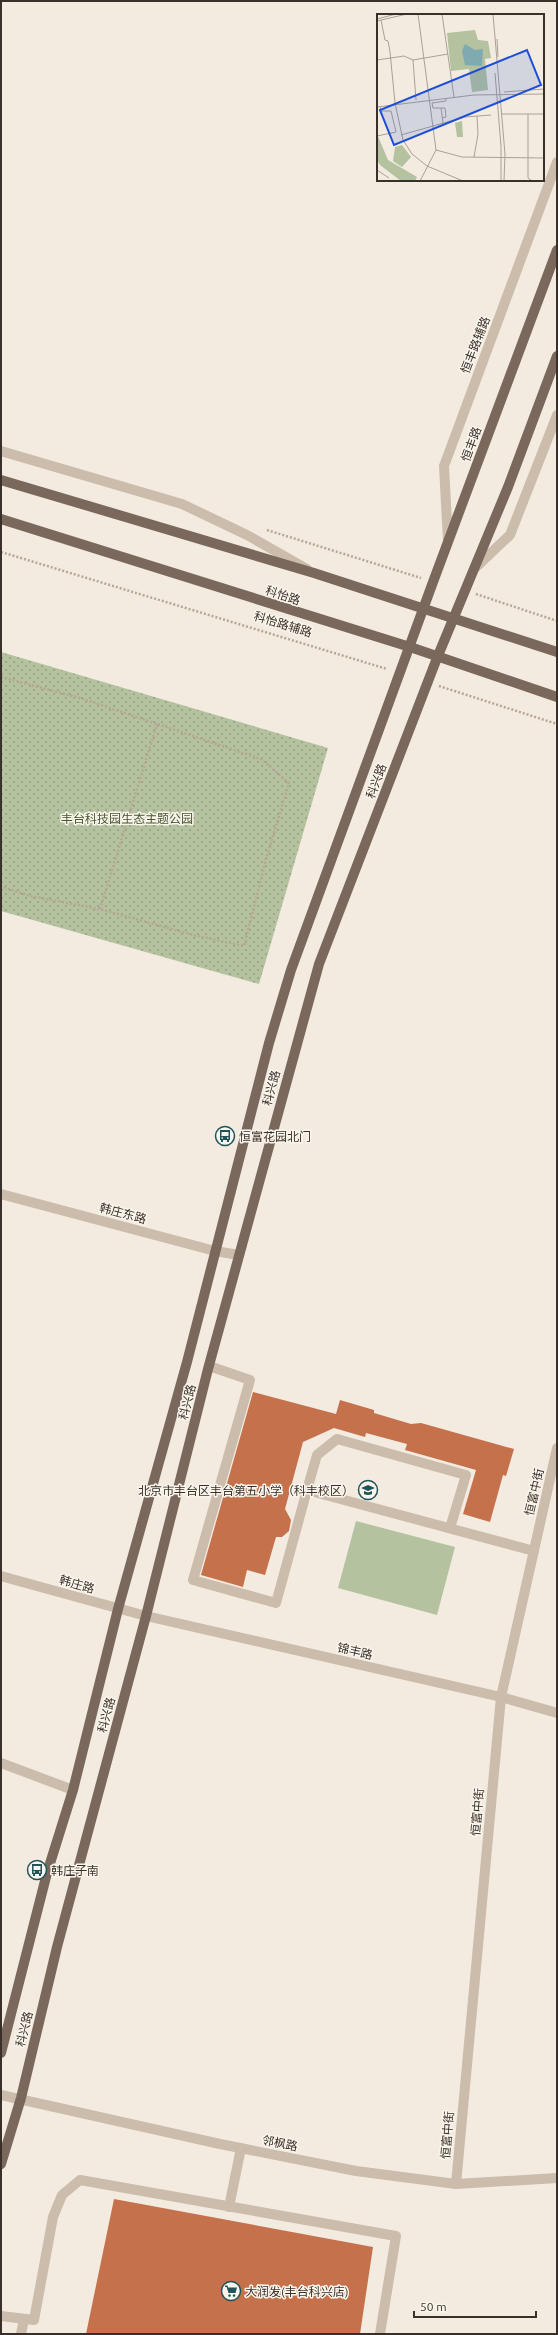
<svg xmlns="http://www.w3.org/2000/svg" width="558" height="2335" viewBox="0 0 558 2335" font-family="Ubuntu,'Noto Sans SC',sans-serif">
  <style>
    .park { fill: url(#park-dots) }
    .garden { fill: #b4c29f }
    .building { fill: #c4714c }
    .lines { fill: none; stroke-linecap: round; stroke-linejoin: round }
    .path { stroke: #b7a695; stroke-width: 2.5; stroke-dasharray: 2 2; stroke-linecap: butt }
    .minor { stroke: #cbbcab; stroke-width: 10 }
    .major { stroke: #7b685c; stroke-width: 10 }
    .labels { text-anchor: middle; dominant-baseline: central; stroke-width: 3; stroke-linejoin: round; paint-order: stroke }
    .street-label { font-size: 12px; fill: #39302a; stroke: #faf5ec }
    .park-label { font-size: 12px; fill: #46572e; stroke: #faf5ec }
    .poi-label { font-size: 12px; fill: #39302a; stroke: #faf5ec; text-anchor: start }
    .inset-road { fill: none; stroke: #a9a097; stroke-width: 1 }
    .view { fill: #1d4ed8; fill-opacity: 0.15; stroke: #1d4ed8; stroke-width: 2 }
    .inset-edge { fill: none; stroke: #39302a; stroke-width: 2 }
  </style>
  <defs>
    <pattern id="park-dots" width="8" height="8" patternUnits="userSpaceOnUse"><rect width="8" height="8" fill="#b4c29f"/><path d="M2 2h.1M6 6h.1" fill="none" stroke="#939e82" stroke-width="1.8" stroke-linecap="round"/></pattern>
  </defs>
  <rect width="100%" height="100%" fill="#f3ebe0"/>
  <polygon class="park" points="1,652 328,748 259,984 1,911"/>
  <polygon class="garden" points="356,1521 455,1547 437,1615 338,1588"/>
  <g class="building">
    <polygon points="253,1392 336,1414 340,1400 374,1410 374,1413 411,1424 421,1423 514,1449 506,1476 503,1475 490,1522 463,1514 476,1470 405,1450 407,1444 366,1433 365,1437 334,1428 303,1442 285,1509 291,1520 289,1531 282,1537 276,1537 265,1575 247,1570 243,1587 201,1575"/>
    <polygon points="114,2199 373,2247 360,2334 86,2334"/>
  </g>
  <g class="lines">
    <g class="path">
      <polyline points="267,530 421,578"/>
      <polyline points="1,552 387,669"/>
      <polyline points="476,594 557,621"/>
      <polyline points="1,677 80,698 261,759 289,783 266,859 244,946 193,935 100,909 30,896 1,886"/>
      <polyline points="439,686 557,724"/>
      <polyline points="100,909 157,724"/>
    </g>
    <g class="minor">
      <polyline points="1,451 182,504 247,535 307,569"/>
      <polyline points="448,541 444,466 557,162"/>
      <polyline points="475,568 510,535 557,415"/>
      <polyline points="1,1194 215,1251 239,1255"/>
      <polyline points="209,1366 250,1380 193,1580 276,1603 307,1490 534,1551"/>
      <polyline points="307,1490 317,1455 337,1439 466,1475 450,1528"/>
      <polyline points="1,1576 146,1616 501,1697 557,1713"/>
      <polyline points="1,1763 73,1790"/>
      <polyline points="1,2095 220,2144 356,2171 456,2184 557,2178"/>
      <polyline points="456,2184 501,1697 557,1448"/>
      <polyline points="229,2207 241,2148"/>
      <polyline points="1,2316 34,2320 53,2217 62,2195 80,2180 396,2236 380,2334"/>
      <polyline points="21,2334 24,2319"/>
    </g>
    <g class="major">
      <polyline points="1,480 314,573 557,652"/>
      <polyline points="1,519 410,647 557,697"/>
      <polyline points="1,2053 47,1873 73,1790 118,1609 187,1362 269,1043 291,970 433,582 557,250"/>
      <polyline points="1,2164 21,2098 57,1947 146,1616 208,1369 319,964 437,658 508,487 557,356"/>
    </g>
  </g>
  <defs>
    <g id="bus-ring" transform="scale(1)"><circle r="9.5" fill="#faf5ec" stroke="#20535a" stroke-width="1.5"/><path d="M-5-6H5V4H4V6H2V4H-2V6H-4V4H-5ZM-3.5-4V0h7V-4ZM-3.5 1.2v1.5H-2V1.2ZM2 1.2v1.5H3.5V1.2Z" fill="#20535a"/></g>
    <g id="school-ring" transform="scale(1)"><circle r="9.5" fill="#faf5ec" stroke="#20535a" stroke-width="1.5"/><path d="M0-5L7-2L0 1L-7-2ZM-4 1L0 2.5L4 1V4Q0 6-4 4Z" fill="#20535a"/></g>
    <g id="supermarket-ring" transform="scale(1)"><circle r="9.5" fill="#faf5ec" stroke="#20535a" stroke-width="1.5"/><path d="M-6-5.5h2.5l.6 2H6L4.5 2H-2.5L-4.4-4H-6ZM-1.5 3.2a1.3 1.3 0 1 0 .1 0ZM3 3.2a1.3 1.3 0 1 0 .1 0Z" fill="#20535a"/></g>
  </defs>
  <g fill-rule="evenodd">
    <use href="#bus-ring" x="225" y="1136"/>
    <use href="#school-ring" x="368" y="1490"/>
    <use href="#bus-ring" x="37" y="1870"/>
    <use href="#supermarket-ring" x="231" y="2291"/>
  </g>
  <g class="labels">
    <g class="street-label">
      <text transform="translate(475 345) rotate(-69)">恒丰路辅路</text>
      <text transform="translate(471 444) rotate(-70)">恒丰路</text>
      <text transform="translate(283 595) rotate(18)">科怡路</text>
      <text transform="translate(283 624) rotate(17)">科怡路辅路</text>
      <text transform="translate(376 781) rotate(-69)">科兴路</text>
      <text transform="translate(271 1088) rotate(-75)">科兴路</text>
      <text transform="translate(123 1213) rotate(15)">韩庄东路</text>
      <text transform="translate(187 1402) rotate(-76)">科兴路</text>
      <text transform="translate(534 1492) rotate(-77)">恒富中街</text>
      <text transform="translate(77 1584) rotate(16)">韩庄路</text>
      <text transform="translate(355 1651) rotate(13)">锦丰路</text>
      <text transform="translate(106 1715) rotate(-75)">科兴路</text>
      <text transform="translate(477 1812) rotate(-85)">恒富中街</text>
      <text transform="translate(24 2029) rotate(-76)">科兴路</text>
      <text transform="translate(447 2135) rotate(-85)">恒富中街</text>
      <text transform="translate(280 2143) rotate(11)">邻枫路</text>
    </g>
    <g class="park-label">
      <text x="127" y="818">丰台科技园生态主题公园</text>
    </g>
    <g class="poi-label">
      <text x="239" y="1136">恒富花园北门</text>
      <text x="354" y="1490" text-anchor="end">北京市丰台区丰台第五小学（科丰校区）</text>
      <text x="51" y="1870">韩庄子南</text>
      <text x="245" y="2291">大润发(丰台科兴店)</text>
    </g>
  </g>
  <g transform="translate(377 14)">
    <rect width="167" height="167" fill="#f3ebe0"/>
    <path d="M98,16L101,26L111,27L114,44L108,45L111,76L95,78L92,55L74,57L70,19ZM85,107L86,123H80L78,109ZM0,120L11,146L40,163L38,167H24L3,151L0,146ZM25,131L34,143L25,153L16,147L18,133Z" fill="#b4c29f"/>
    <path d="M88,30L98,36L106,35L105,52L88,51L85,37Z" fill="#7faab0"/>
    <path class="inset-road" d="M41,0L59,136L43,167M65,0L77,83M116,0L128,140L127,167M0,5L19,0M4,6L8,26L11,27L13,38L18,89L26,126L35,140L50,152L86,167M0,7L30,0M120,25L121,43M0,46L27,42L36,46L71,40M36,46L39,86M118,59L124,132V167M127,78L167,75M0,93L97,81L167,80M64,94H68L69,103L65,104M124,100H167M151,100V164L155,167M66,109L64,94H56L55,89L69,87V84M24,121L88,103L114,101M0,122L19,118L14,97H4L3,93M59,136L85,143L167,144M97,143L101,120L100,102M0,156L12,164"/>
    <path class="view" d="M150,36L164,71L17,131L3,96Z"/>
    <rect width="167" height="167" class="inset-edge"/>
  </g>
  <rect width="558" height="2335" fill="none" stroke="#39302a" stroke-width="4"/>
  <path d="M414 2311v6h122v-6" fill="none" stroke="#39302a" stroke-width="2"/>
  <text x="420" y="2311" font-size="12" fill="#39302a" stroke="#faf5ec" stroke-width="3" paint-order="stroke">50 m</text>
</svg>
